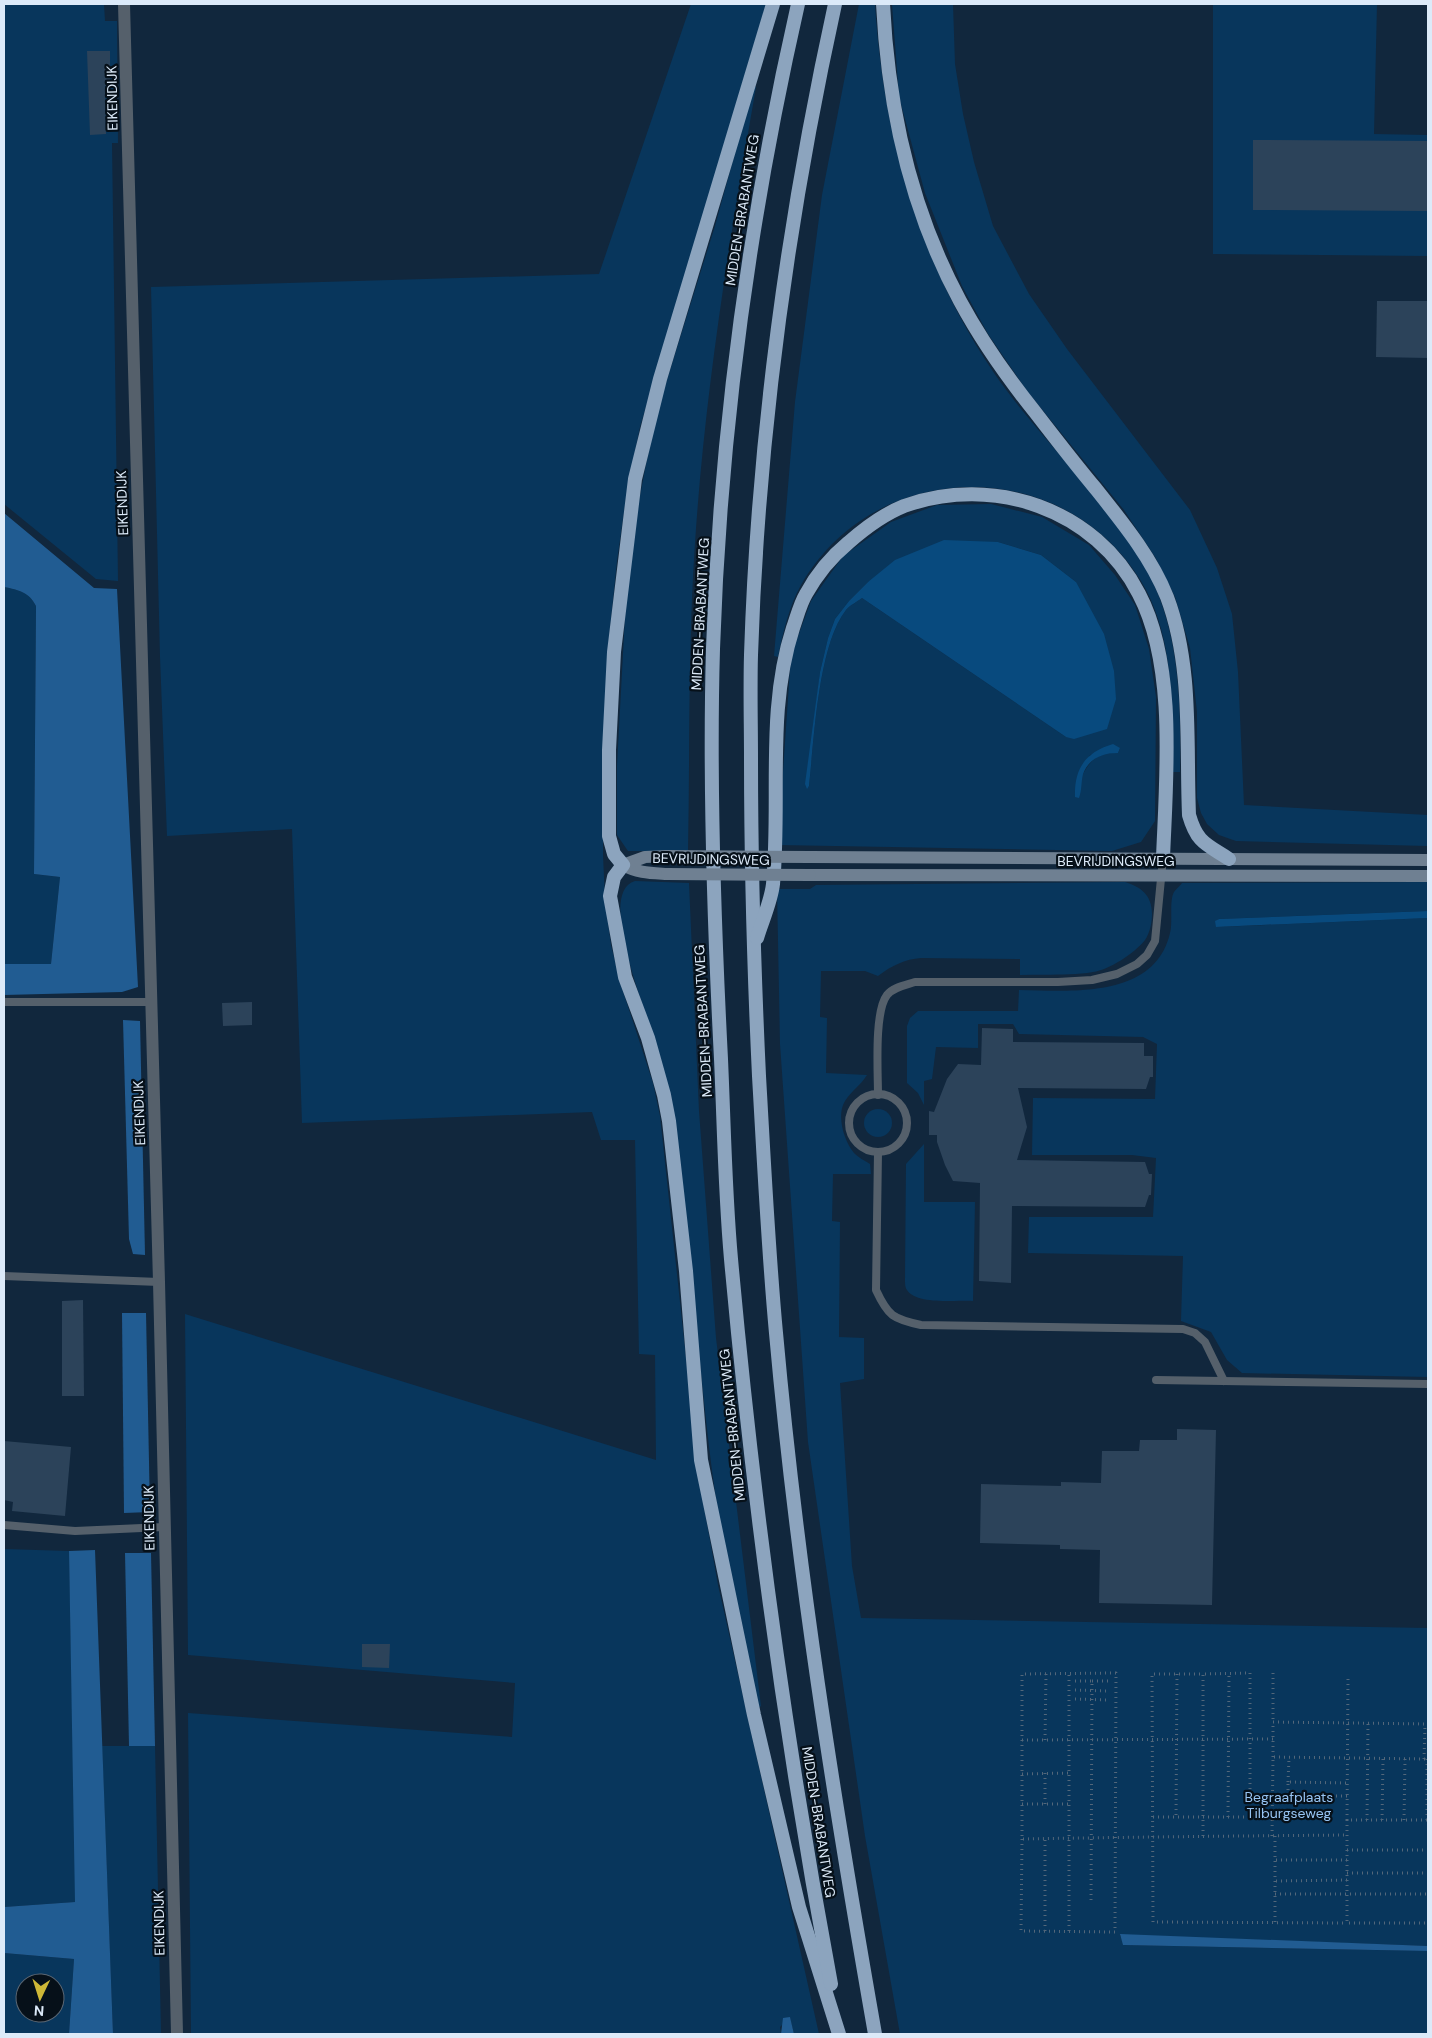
<svg xmlns="http://www.w3.org/2000/svg" width="1432" height="2038" viewBox="0 0 1432 2038" font-family="'DM Sans',sans-serif">
  <style>
    .green { fill: #08365c; fill-rule: evenodd }
    .forest { fill: #215c92 }
    .water { fill: #084a7e }
    .building { fill: #2c435a }
    .lines { fill: none; stroke-linecap: round; stroke-linejoin: round }
    .path { stroke: #53677a; stroke-width: 3; stroke-dasharray: 1 4; stroke-linecap: butt }
    .service { stroke: #55606b; stroke-width: 8 }
    .minor { stroke: #55606b; stroke-width: 12 }
    .secondary { stroke: #6f8092; stroke-width: 12 }
    .trunk { stroke: #8ca4be; stroke-width: 14 }
    .secondary-bridge { stroke: #6f8092; stroke-width: 12 }
    .labels { text-anchor: middle; dominant-baseline: central; stroke-width: 4.5; stroke-linejoin: round; paint-order: stroke }
    .street-label { font-size: 14px; fill: #dceaf9; stroke: #061019 }
    .park-label { font-size: 14px; fill: #97c4f3; stroke: #061019 }
  </style>
  <rect width="100%" height="100%" fill="#11273d"/>
  <g class="green">
    <polygon points="4,4 104,4 105,21 117,21 118,143 112,143 118,581 96,579 4,504"/>
    <polygon points="691,4 766,4 640,427 627,491 617,561 609,639 603,793 603,855 605,899 611,945 621,985 653,1083 660,1116 699,1479 718,1585 819,2034 794,2034 790,2017 780,2027 781,2034 191,2034 188,1713 512,1737 515,1683 188,1655 185,1314 656,1460 655,1355 639,1354 635,1140 601,1140 592,1112 302,1123 292,829 167,836 160,657 151,287 599,274"/>
    <path d="M859,4H875C883,135 920,264 994,373C1040,440 1103,494 1144,565C1180,627 1181,702 1180,772H1172C1172,709 1175,637 1141,581C1063,454 875,456 801,585C789,606 783,633 778,657L774,656L795,402L822,195Z"/>
    <polygon points="892,4 953,4 955,64 963,114 974,162 993,226 1029,294 1067,349 1190,510 1217,568 1232,614 1238,672 1244,805 1428,815 1428,846 1236,841 1219,835 1207,824 1201,813 1197,798 1197,712 1190,648 1175,597 1155,557 1124,510 1027,391 988,334 962,286 925,193 899,97"/>
    <polygon points="1213,4 1377,4 1374,134 1428,135 1428,256 1213,254"/>
    <path d="M753,87H756C730,237 705,390 695,543C688,645 690,749 688,851H628L617,835V766L626,597L633,533L646,464L660,402L715,226Z"/>
    <path d="M991,504L1042,517L1089,545L1115,575L1135,605L1149,649L1156,697L1155,821L1141,842L1112,851L778,845L791,655L811,601L843,556L891,522L937,505ZM998,542L1041,555L1076,582L1066,737L862,598C857,602 850,605 846,610C818,645 814,741 809,786L807,788L820,672L828,638L835,619L849,601L868,582ZM1120,748L1118,753C1099,752 1092,758 1083,774L1090,755Z"/>
    <path d="M4,587C19,590 29,592 36,606L34,874L60,877L51,964H4Z"/>
    <path d="M635,881L689,883L699,1111L716,1338L761,1706L758,1708C745,1647 731,1586 720,1524C708,1454 703,1383 694,1313C683,1227 670,1141 658,1056C654,1026 593,893 635,881Z"/>
    <path d="M1125,882C1141,887 1152,895 1152,914C1152,922 1150,933 1145,940C1135,953 1109,970 1093,972C1070,976 1044,974 1020,975V959L921,958C905,959 891,966 878,976L865,971H821L820,1017L827,1018L826,1073L867,1075C861,1085 851,1091 845,1101C836,1115 844,1141 854,1153C858,1157 865,1161 870,1164L871,1174H833L832,1221L840,1222L839,1337L864,1338V1379L840,1383L852,1566L861,1618L1428,1628V1946L1120,1935L1124,1945L1428,1951V2034H900L865,1836L808,1442L780,1044L777,889H810L816,885Z"/>
    <path d="M1428,882V911L1219,919L1216,921L1217,927L1428,918V1377L1242,1373L1227,1360L1211,1332L1181,1321L1183,1256L1028,1253L1029,1217H1153L1156,1158L1132,1155H1032L1033,1098L1155,1099L1157,1044L1143,1037L1019,1034L1013,1024H978V1048L936,1047L932,1079L924,1081V1105L918,1093L907,1083V1026L910,1018L918,1011H1018L1019,990C1071,991 1155,999 1170,933C1173,923 1169,900 1174,892C1176,889 1180,886 1182,883Z"/>
    <circle cx="878" cy="1123" r="14"/>
    <path d="M924,1144V1202H975L973,1301C957,1300 916,1305 907,1290C905,1288 905,1282 905,1279L906,1164Z"/>
    <polygon points="4,1549 69,1551 76,1902 4,1907"/>
    <polygon points="102,1746 155,1746 161,2034 113,2034"/>
    <path d="M4,1953L74,1959L69,2034H4ZM25,1983H55V2013H25Z"/>
  </g>
  <g class="forest">
    <path d="M4,513L94,588L117,589L138,987L122,992L4,995V964H51L60,877L34,874L36,606C29,592 19,590 4,587Z"/>
    <polygon points="123,1020 140,1021 145,1255 133,1254 129,1239"/>
    <polygon points="122,1313 146,1313 150,1512 124,1513"/>
    <polygon points="95,1550 113,2034 69,2034 74,1959 4,1953 4,1907 75,1902 69,1551"/>
    <polygon points="125,1553 151,1553 155,1746 129,1746"/>
    <polygon points="1120,1934 1428,1946 1428,1951 1123,1945"/>
    <polygon points="790,2017 794,2034 781,2034 783,2018"/>
  </g>
  <g class="water">
    <path d="M944,540L998,542L1041,555L1076,582L1104,634L1114,671L1116,699L1107,729L1074,739L1066,737L862,598C857,602 850,605 846,610C818,645 814,741 809,786L807,789L805,784L820,672L828,638L835,619L849,601L868,582L895,560Z"/>
    <path d="M1113,744L1120,748L1118,753C1103,753 1089,758 1083,774C1081,782 1082,790 1079,798L1075,797C1074,768 1086,752 1113,744Z"/>
    <polygon points="1428,911 1428,918 1216,927 1215,921 1219,919"/>
  </g>
  <g class="building">
    <polygon points="87,51 110,51 110,86 105,86 106,134 90,135"/>
    <polygon points="1253,140 1428,141 1428,211 1253,210"/>
    <polygon points="1377,301 1428,301 1428,358 1376,357"/>
    <polygon points="252,1002 252,1025 223,1026 222,1003"/>
    <polygon points="982,1028 1013,1029 1013,1042 1144,1043 1144,1056 1153,1056 1153,1077 1150,1077 1146,1089 1018,1088 1027,1127 1017,1160 1145,1162 1149,1174 1152,1174 1151,1195 1149,1195 1145,1207 1012,1206 1011,1283 979,1281 980,1183 953,1181 945,1165 937,1142 937,1135 929,1135 929,1111 934,1112 947,1079 958,1064 981,1065"/>
    <polygon points="83,1300 84,1396 62,1396 62,1301"/>
    <polygon points="1177,1429 1216,1430 1212,1605 1099,1603 1100,1550 1060,1549 1060,1545 980,1543 981,1484 1061,1486 1061,1482 1101,1483 1102,1451 1139,1451 1140,1440 1177,1440"/>
    <polygon points="4,1441 71,1447 65,1516 12,1511 13,1502 4,1500"/>
    <polygon points="362,1644 390,1644 389,1668 362,1667"/>
  </g>
  <g class="lines">
    <g class="path">
      <polyline points="1273,1673 1273,1722"/>
      <polyline points="1177,1674 1176,1817 1250,1817 1250,1673 1203,1674"/>
      <polyline points="1348,1679 1347,1820 1428,1820"/>
      <polyline points="1075,1681 1092,1681 1091,1904"/>
      <polyline points="1092,1681 1108,1681"/>
      <polyline points="1075,1690 1108,1691"/>
      <polyline points="1075,1699 1108,1700"/>
      <polyline points="1022,1740 1273,1739"/>
      <polyline points="1045,1740 1046,1674"/>
      <polyline points="1273,1757 1273,1722 1428,1724"/>
      <polyline points="1424,1759 1425,1724"/>
      <polyline points="1427,1759 1427,1820"/>
      <polyline points="1022,1774 1069,1773"/>
      <polyline points="1288,1782 1289,1758"/>
      <polyline points="1347,1796 1288,1796 1288,1782 1348,1783"/>
      <polyline points="1288,1803 1288,1796"/>
      <polyline points="1022,1804 1068,1804"/>
      <polyline points="1045,1804 1045,1773"/>
      <polyline points="1153,1817 1176,1817"/>
      <polyline points="1228,1817 1229,1673"/>
      <polyline points="1347,1820 1347,1923 1428,1923"/>
      <polyline points="1367,1820 1368,1723"/>
      <polyline points="1382,1820 1383,1759"/>
      <polyline points="1404,1820 1405,1759"/>
      <polyline points="1203,1836 1203,1674 1152,1674 1153,1922 1347,1923"/>
      <polyline points="1272,1836 1273,1757 1428,1759"/>
      <path d="M1022,1839L1021,1931L1115,1932L1116,1673L1022,1674V1839C1130,1837 1239,1836 1347,1835"/>
      <polyline points="1347,1850 1428,1850"/>
      <polyline points="1276,1860 1347,1860"/>
      <polyline points="1347,1873 1428,1873"/>
      <polyline points="1276,1881 1347,1880"/>
      <polyline points="1275,1894 1428,1894"/>
      <polyline points="1275,1922 1275,1836"/>
      <polyline points="1045,1931 1045,1838"/>
      <polyline points="1069,1931 1069,1674"/>
    </g>
    <g class="service">
      <polyline points="4,1002 151,1002"/>
      <circle cx="878" cy="1123" r="29"/>
      <path d="M878,1095C878,1072 874,1012 887,995C893,987 906,985 915,982H1058L1092,980L1117,974L1137,964L1147,955L1155,941L1163,858"/>
      <path d="M878,1152L876,1290C888,1316 893,1319 921,1325L1183,1329L1195,1333L1205,1342L1224,1381"/>
      <polyline points="4,1276 159,1282"/>
      <polyline points="1156,1380 1428,1384"/>
      <polyline points="4,1525 75,1531 164,1527"/>
    </g>
    <polyline class="minor" points="124,4 159,1282 177,2034"/>
    <g class="secondary">
      <polyline points="810,857 1428,860"/>
      <path d="M623,865C637,873 651,873 667,874"/>
      <polyline points="623,865 645,857 667,856"/>
      <polyline points="810,875 1428,876"/>
    </g>
    <g class="trunk">
      <polyline points="773,4 660,379 635,479 614,652 609,750 609,836 614,854 623,865 614,877 610,896 625,977 648,1038 664,1095 669,1121 686,1271 701,1460 754,1715 799,1907 839,2034"/>
      <path d="M798,4C750,215 720,432 713,649C709,785 714,923 721,1059C724,1126 725,1193 731,1259C753,1502 786,1744 831,1984"/>
      <path d="M835,4C788,218 758,436 751,655C750,689 751,724 751,758C751,864 754,970 759,1076C764,1162 768,1247 776,1333C797,1568 834,1801 875,2034"/>
      <path d="M883,4C888,106 911,210 960,301C981,340 1007,377 1035,412C1055,438 1075,464 1096,489C1123,523 1151,557 1167,597C1193,666 1186,743 1189,815C1197,843 1206,844 1229,859"/>
      <path d="M757,938C762,921 771,902 773,884C781,799 766,711 793,628C797,617 800,604 806,594C817,574 831,557 848,543C865,528 884,514 904,506C993,474 1096,509 1139,594C1177,666 1166,779 1163,858"/>
    </g>
    <g class="secondary-bridge">
      <polyline points="667,856 810,857"/>
      <polyline points="667,874 810,875"/>
    </g>
  </g>
  <g class="labels">
    <g class="street-label">
      <text transform="translate(112 98) rotate(-91)">EIKENDIJK</text>
      <text transform="translate(742 210) rotate(-81)">MIDDEN-BRABANTWEG</text>
      <text transform="translate(122 503) rotate(-92)">EIKENDIJK</text>
      <text transform="translate(700 614) rotate(-87)">MIDDEN-BRABANTWEG</text>
      <text transform="translate(711 859) rotate(1)">BEVRIJDINGSWEG</text>
      <text x="1116" y="861">BEVRIJDINGSWEG</text>
      <text transform="translate(703 1021) rotate(-93)">MIDDEN-BRABANTWEG</text>
      <text transform="translate(139 1113) rotate(-92)">EIKENDIJK</text>
      <text transform="translate(732 1425) rotate(-96)">MIDDEN-BRABANTWEG</text>
      <text transform="translate(149 1518) rotate(-91)">EIKENDIJK</text>
      <text transform="translate(819 1822) rotate(81)">MIDDEN-BRABANTWEG</text>
      <text transform="translate(159 1923) rotate(-91)">EIKENDIJK</text>
    </g>
    <g class="park-label">
      <text x="1289" y="1797">Begraafplaats<tspan x="1289" dy="16">Tilburgseweg</tspan></text>
    </g>
  </g>
  <rect width="1432" height="2038" fill="none" stroke="#dceaf9" stroke-width="10"/>
  <g transform="translate(40 1998) rotate(184)"><circle r="24" fill="#061019" stroke="#5c6773"/>
  <path d="M0-4L9 19L0 12L-9 19Z" fill="#ceb837"/>
  <text y="-8" font-size="14" font-weight="bold" text-anchor="middle" fill="#dceaf9">N</text>
  </g>
</svg>
